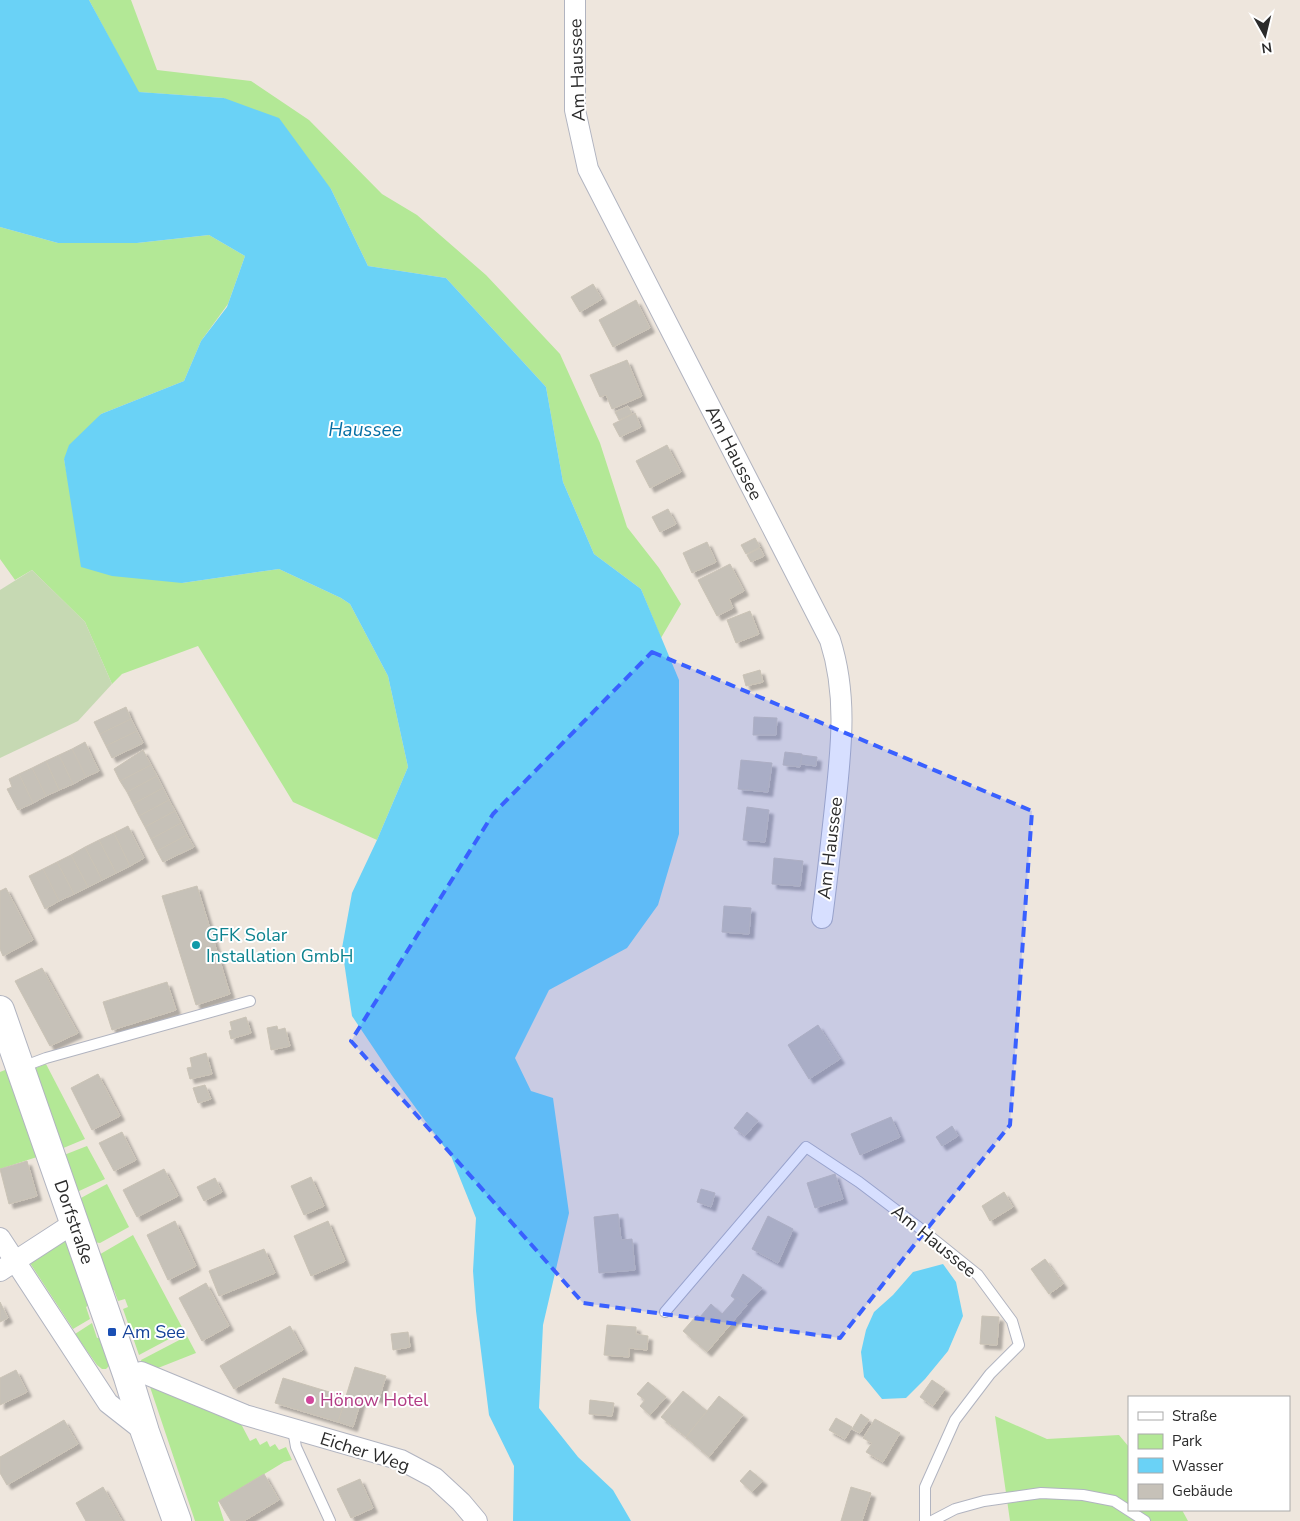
<svg xmlns="http://www.w3.org/2000/svg" width="1300" height="1521" viewBox="0 0 1300 1521" font-family="'Nunito Sans',sans-serif">
  <style>
    .green { fill: #b3e896 }
    .cemetery { fill: #c6d9b3 }
    .water { fill: #6ad2f6 }
    .building { fill: #c6c1b8; stroke: #cac3b6; filter: url(#shadow) }
    .lines { fill: none; stroke-linecap: round; stroke-linejoin: round }
    .service-casing { stroke: #b1b4c0; stroke-width: 12 }
    .minor-casing { stroke: #b1b4c0; stroke-width: 22 }
    .secondary-casing { stroke: #b1b4c0; stroke-width: 30 }
    .service { stroke: #fff; stroke-width: 10 }
    .minor { stroke: #fff; stroke-width: 20 }
    .secondary { stroke: #fff; stroke-width: 28 }
    .marked { fill: #3960ff; fill-opacity: 0.2; stroke: #3960ff; stroke-width: 4; stroke-dasharray: 10 6; stroke-linejoin: round }
    .culture-dot { fill: #0f9aa8; stroke: #fff; stroke-width: 2 }
    .transit-dot { fill: #1a4fb4; stroke: #fff; stroke-width: 2 }
    .hotel-dot { fill: #d1479c; stroke: #fff; stroke-width: 2 }
    .labels { text-anchor: middle; dominant-baseline: central; stroke-width: 4; stroke-linejoin: round; paint-order: stroke }
    .street-label { font-size: 18px; fill: #2b2b2b; stroke: #fff }
    .culture-label { font-size: 18px; fill: #0d838f; stroke: #fff; text-anchor: start }
    .transit-label { font-size: 18px; fill: #164399; stroke: #fff; text-anchor: start }
    .hotel-label { font-size: 18px; fill: #b23c85; stroke: #fff; text-anchor: start }
    .water-label { font-size: 19px; font-style: italic; fill: #0670a5; stroke: #fff }
  </style>
  <defs>
    <filter id="shadow"><feDropShadow dx="4.5" dy="4.5" stdDeviation="1" flood-color="#0004"/></filter>
  </defs>
  <rect width="100%" height="100%" fill="#eee6dd"/>
  <g class="green">
    <polygon points="89,0 131,0 157,70 251,81 309,120 382,194 417,215 486,275 560,354 600,443 627,527 659,568 681,604 661,638 641,589 594,554 563,482 546,387 446,278 368,266 331,189 224,98 138,92"/>
    <polygon points="0,227 58,243 137,243 209,235 245,256 228,304 201,341 184,381 101,414 64,459 69,485 182,583 279,569 341,598 350,604 388,676 408,767 377,840 293,802 198,646 122,674 112,684 85,622 32,570 15,580 0,559"/>
    <polygon points="46,1064 85,1139 61,1149 33,1069"/>
    <polygon points="10,1068 40,1156 0,1169 0,1072"/>
    <polygon points="87,1146 105,1179 77,1192 64,1155"/>
    <polygon points="107,1184 129,1227 100,1243 93,1242 79,1199"/>
    <polygon points="67,1235 90,1304 86,1307 90,1319 73,1329 28,1260"/>
    <polygon points="133,1235 184,1331 139,1355 123,1309 128,1307 125,1299 118,1301 114,1290 110,1291 97,1256"/>
    <polygon points="92,1323 97,1338 101,1337 110,1365 106,1369 102,1369 97,1365 75,1334"/>
    <polygon points="187,1336 196,1353 158,1368 142,1364 141,1360"/>
    <polygon points="148,1381 240,1422 250,1441 256,1438 260,1445 267,1441 270,1447 275,1444 279,1450 286,1447 292,1460 284,1462 218,1502 224,1521 195,1521"/>
    <polygon points="995,1416 1047,1439 1119,1435 1129,1447 1129,1510 1182,1510 1188,1521 1010,1521"/>
  </g>
  <polygon class="cemetery" points="32,570 85,622 112,684 78,721 0,758 0,590"/>
  <g class="water">
    <polygon points="0,0 89,0 139,92 224,98 279,118 331,189 368,266 446,278 546,387 563,482 594,554 641,589 679,680 679,834 658,905 627,948 549,990 515,1058 531,1091 553,1098 569,1213 543,1325 539,1408 578,1457 613,1490 631,1521 513,1521 514,1466 489,1415 476,1311 473,1271 476,1218 451,1156 393,1077 352,1016 342,948 352,893 377,840 408,767 388,676 350,604 341,598 279,569 182,583 112,576 81,567 64,459 69,445 101,414 184,381 201,341 227,307 245,256 209,235 137,243 58,243 0,227"/>
    <polygon points="943,1264 956,1282 963,1316 948,1351 925,1379 906,1398 882,1399 864,1377 861,1352 866,1330 874,1312 893,1295 913,1272"/>
  </g>
  <g class="building">
    <polygon points="593,284 602,299 580,312 571,297"/>
    <polygon points="636,300 650,328 613,347 599,320"/>
    <polygon points="627,360 642,396 612,409 606,395 600,397 590,375"/>
    <polygon points="628,406 632,414 619,420 615,412"/>
    <polygon points="635,413 641,427 620,437 613,424"/>
    <polygon points="667,445 681,472 650,488 636,461"/>
    <polygon points="668,509 676,524 660,532 652,517"/>
    <polygon points="755,538 760,547 746,554 741,545"/>
    <polygon points="707,542 716,562 692,573 683,553"/>
    <polygon points="760,548 764,556 751,562 747,555"/>
    <polygon points="730,564 744,591 729,599 733,608 717,616 698,580"/>
    <polygon points="750,611 759,634 736,643 727,620"/>
    <polygon points="760,670 763,682 746,686 743,675"/>
    <polygon points="126,707 131,719 100,734 94,722"/>
    <polygon points="754,717 777,718 776,735 753,735"/>
    <polygon points="131,719 137,731 106,746 100,734"/>
    <polygon points="137,731 143,743 112,758 106,746"/>
    <polygon points="85,742 99,771 86,777 72,749"/>
    <polygon points="72,749 86,777 73,784 59,755"/>
    <polygon points="143,750 151,765 120,781 114,769"/>
    <polygon points="785,752 802,754 800,767 783,765"/>
    <polygon points="59,755 73,784 59,790 46,761"/>
    <polygon points="802,755 817,757 816,766 801,764"/>
    <polygon points="741,760 772,763 768,792 738,789"/>
    <polygon points="46,761 59,790 46,796 32,768"/>
    <polygon points="151,765 157,776 127,792 120,781"/>
    <polygon points="32,768 46,796 33,803 19,774"/>
    <polygon points="19,774 33,803 18,810 7,789 12,787 9,779"/>
    <polygon points="157,776 163,788 133,804 127,792"/>
    <polygon points="163,788 169,800 139,816 133,804"/>
    <polygon points="169,800 175,811 145,827 139,816"/>
    <polygon points="747,807 769,810 765,842 743,840"/>
    <polygon points="175,811 181,823 151,839 145,827"/>
    <polygon points="181,823 187,835 157,851 151,839"/>
    <polygon points="128,826 144,858 130,866 114,833"/>
    <polygon points="114,833 130,866 116,873 99,840"/>
    <polygon points="187,835 194,847 163,862 157,851"/>
    <polygon points="99,840 116,873 102,880 85,847"/>
    <polygon points="85,847 102,880 88,887 71,855"/>
    <polygon points="71,855 88,887 74,894 57,862"/>
    <polygon points="774,858 803,861 800,886 772,884"/>
    <polygon points="57,862 74,894 59,901 43,869"/>
    <polygon points="43,869 59,901 45,909 29,876"/>
    <polygon points="197,886 230,994 196,1005 162,896"/>
    <polygon points="6,888 33,940 3,956 0,949 0,891"/>
    <polygon points="724,906 751,908 749,934 722,932"/>
    <polygon points="42,968 78,1033 50,1046 15,981"/>
    <polygon points="167,982 176,1010 112,1030 103,1002"/>
    <polygon points="246,1017 251,1033 231,1039 229,1031 232,1030 230,1022"/>
    <polygon points="818,1025 840,1059 809,1079 788,1045"/>
    <polygon points="277,1026 278,1030 285,1028 290,1046 271,1050 267,1028"/>
    <polygon points="206,1053 212,1074 190,1079 187,1068 192,1067 190,1058"/>
    <polygon points="98,1074 120,1116 92,1130 71,1088"/>
    <polygon points="205,1085 211,1099 198,1103 193,1088"/>
    <polygon points="747,1112 758,1121 745,1136 734,1128"/>
    <polygon points="891,1117 900,1137 860,1155 851,1134"/>
    <polygon points="952,1126 958,1136 942,1146 936,1137"/>
    <polygon points="122,1132 136,1160 114,1171 99,1143"/>
    <polygon points="27,1161 37,1196 9,1204 0,1169"/>
    <polygon points="164,1169 178,1196 137,1217 123,1190"/>
    <polygon points="835,1174 843,1199 815,1208 807,1183"/>
    <polygon points="311,1177 324,1206 304,1215 291,1186"/>
    <polygon points="215,1178 222,1192 204,1201 197,1187"/>
    <polygon points="701,1189 715,1193 711,1207 697,1202"/>
    <polygon points="1004,1192 1013,1207 990,1221 982,1206"/>
    <polygon points="618,1214 621,1240 632,1239 635,1270 599,1273 594,1217"/>
    <polygon points="768,1216 793,1229 778,1263 752,1249"/>
    <polygon points="175,1221 196,1266 168,1280 147,1235"/>
    <polygon points="328,1221 345,1261 311,1276 294,1236"/>
    <polygon points="264,1249 275,1273 219,1296 209,1271"/>
    <polygon points="1045,1259 1063,1284 1049,1294 1031,1269"/>
    <polygon points="743,1274 762,1288 746,1305 737,1297 735,1299 731,1296"/>
    <polygon points="206,1283 229,1326 202,1341 179,1298"/>
    <polygon points="737,1297 747,1305 707,1352 683,1331 697,1315 700,1317 711,1304 722,1314"/>
    <polygon points="0,1302 8,1318 0,1322"/>
    <polygon points="982,1316 999,1317 997,1345 980,1344"/>
    <polygon points="607,1325 636,1327 636,1334 648,1336 647,1350 629,1348 629,1357 604,1355"/>
    <polygon points="290,1326 303,1350 234,1389 220,1366"/>
    <polygon points="408,1332 410,1347 393,1350 391,1334"/>
    <polygon points="355,1367 386,1376 379,1399 363,1394 353,1427 338,1422"/>
    <polygon points="16,1370 27,1392 0,1405 0,1378"/>
    <polygon points="283,1378 346,1397 338,1422 275,1403"/>
    <polygon points="932,1380 945,1389 933,1406 920,1397"/>
    <polygon points="648,1382 666,1397 650,1415 640,1406 645,1400 637,1394"/>
    <polygon points="683,1391 707,1411 686,1437 661,1417"/>
    <polygon points="719,1396 743,1415 709,1457 686,1437"/>
    <polygon points="590,1400 614,1403 612,1416 589,1414"/>
    <polygon points="861,1414 869,1420 860,1433 852,1429"/>
    <polygon points="836,1418 852,1427 845,1439 829,1430"/>
    <polygon points="875,1419 900,1433 883,1462 866,1452 872,1443 863,1438"/>
    <polygon points="64,1420 78,1444 7,1485 0,1473 0,1457"/>
    <polygon points="750,1470 763,1481 752,1492 740,1481"/>
    <polygon points="264,1474 279,1500 244,1521 231,1521 219,1501"/>
    <polygon points="360,1479 373,1508 351,1518 337,1489"/>
    <polygon points="103,1487 122,1521 86,1521 76,1503"/>
    <polygon points="851,1487 871,1493 862,1521 841,1521"/>
  </g>
  <g class="lines">
    <g class="service-casing">
      <g id="service">
        <polyline points="22,1067 46,1058 250,1001"/>
        <polyline points="665,1312 806,1147 859,1182 917,1226 978,1275 1012,1321 1019,1345 990,1374 955,1420 925,1487 925,1521"/>
        <polyline points="293,1430 296,1447 330,1521"/>
        <polyline points="932,1521 955,1509 984,1501 1041,1493 1083,1495 1114,1501 1145,1521"/>
      </g>
    </g>
    <g class="minor-casing">
      <g id="minor">
        <path d="M575,0V110L588,169L830,640C848,696 841,750 835,807C831,844 827,881 822,918"/>
        <polyline points="0,1238 108,1403 145,1432"/>
        <polyline points="0,1271 74,1223"/>
        <polyline points="128,1377 141,1372 245,1415 401,1460 435,1478 461,1502 477,1521"/>
      </g>
    </g>
    <g class="secondary-casing">
      <polyline id="secondary" points="0,1010 128,1377 145,1432 177,1521"/>
    </g>
    <use href="#service" class="service"/>
    <use href="#minor" class="minor"/>
    <use href="#secondary" class="secondary"/>
  </g>
  <path class="marked" d="M652,652L1032,811L1010,1125L840,1338L583,1303L351,1041L493,814Z"/>
  <circle class="culture-dot" cx="196" cy="945" r="5"/>
  <rect class="transit-dot" x="107" y="1327" width="10" height="10" rx="2.5"/>
  <circle class="hotel-dot" cx="310" cy="1400" r="5"/>
  <g class="labels">
    <g class="street-label">
      <text transform="translate(577 70) rotate(-92)">Am Haussee</text>
      <text transform="translate(734 453) rotate(63)">Am Haussee</text>
      <text transform="translate(830 848) rotate(-83)">Am Haussee</text>
      <text transform="translate(74 1222) rotate(71)">Dorfstraße</text>
      <text transform="translate(934 1241) rotate(39)">Am Haussee</text>
      <text transform="translate(365 1452) rotate(18)">Eicher Weg</text>
    </g>
    <g class="culture-label">
      <text x="206" y="935">GFK Solar<tspan x="206" dy="21">Installation GmbH</tspan></text>
    </g>
    <g class="transit-label">
      <text x="122" y="1332">Am See</text>
    </g>
    <g class="hotel-label">
      <text x="320" y="1400">Hönow Hotel</text>
    </g>
    <g class="water-label">
      <text x="365" y="430">Haussee</text>
    </g>
  </g>
  <rect x="1128" y="1396" width="162" height="115" fill="#ffffff" stroke="#aaaaaa"/>
  <rect x="1138" y="1412" width="25" height="8" fill="#ffffff" stroke="#aaaaaa"/>
  <text x="1172" y="1421" font-size="15" fill="#2b2b2b">Straße</text>
  <rect x="1138" y="1434" width="25" height="15" fill="#b3e896" stroke="#aaaaaa"/>
  <text x="1172" y="1446" font-size="15" fill="#2b2b2b">Park</text>
  <rect x="1138" y="1458" width="25" height="15" fill="#6ad2f6" stroke="#aaaaaa"/>
  <text x="1172" y="1471" font-size="15" fill="#2b2b2b">Wasser</text>
  <rect x="1138" y="1484" width="25" height="15" fill="#c6c1b8" stroke="#aaaaaa"/>
  <text x="1172" y="1496" font-size="15" fill="#2b2b2b">Gebäude</text>
  <g transform="translate(1265 35) rotate(172)" stroke="#ffffff" stroke-width="4" paint-order="stroke">
  <path d="M0-4L9 19L0 12L-9 19Z" fill="#2b2b2b"/>
  <text y="-8" font-size="14" font-weight="bold" text-anchor="middle" fill="#2b2b2b">N</text>
  </g>
</svg>
